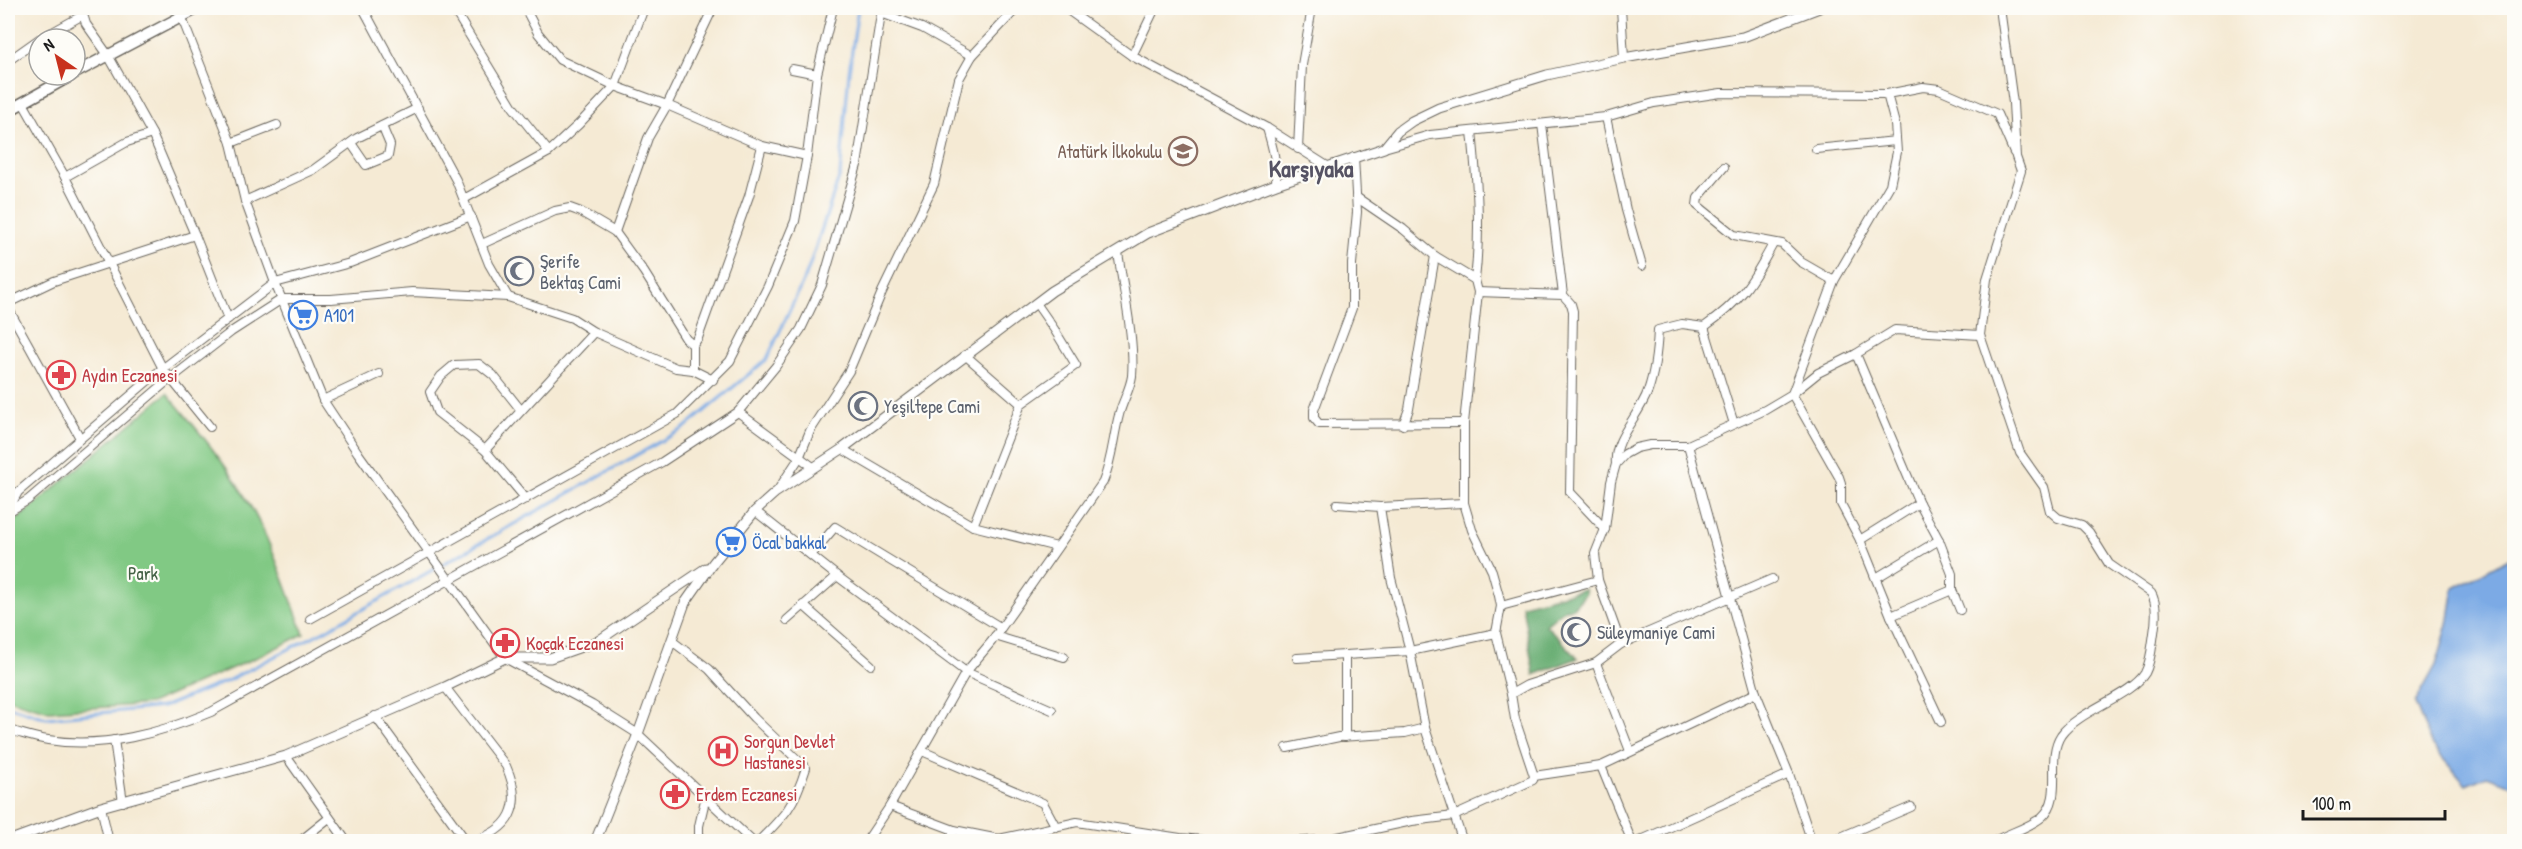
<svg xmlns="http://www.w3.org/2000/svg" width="2522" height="849" viewBox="0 0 2522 849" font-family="'Patrick Hand',sans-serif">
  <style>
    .green { fill: #81c984; stroke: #4e7250; stroke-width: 1.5 }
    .forest { fill: #68ad72; stroke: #426447; stroke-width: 1.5 }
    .water { fill: #7baae5; stroke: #4c6380; stroke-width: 1.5 }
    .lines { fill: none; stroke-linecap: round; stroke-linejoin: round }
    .stream { stroke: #7baae5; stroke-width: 3 }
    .minor-casing { stroke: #68645c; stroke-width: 10 }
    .tertiary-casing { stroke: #68645c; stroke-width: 11 }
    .secondary-casing { stroke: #68645c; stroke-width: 13 }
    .minor { stroke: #fff; stroke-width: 8 }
    .tertiary { stroke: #fff; stroke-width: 9 }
    .secondary { stroke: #fff; stroke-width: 10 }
    .labels { text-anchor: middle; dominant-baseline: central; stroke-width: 4.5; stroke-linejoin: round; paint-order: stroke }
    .education-label { font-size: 18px; fill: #785e54; stroke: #fdfcf7; text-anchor: end }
    .worship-label { font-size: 18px; fill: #5b616d; stroke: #fdfcf7; text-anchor: start }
    .shop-label { font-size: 18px; fill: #366cbe; stroke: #fdfcf7; text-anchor: start }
    .health-label { font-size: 18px; fill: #be3a42; stroke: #fdfcf7; text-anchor: start }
    .park-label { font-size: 18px; fill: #446146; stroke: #fdfcf7 }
    .district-label { font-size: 24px; font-weight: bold; fill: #565364; stroke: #fdfcf7 }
  </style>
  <rect width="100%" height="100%" fill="#fdfcf7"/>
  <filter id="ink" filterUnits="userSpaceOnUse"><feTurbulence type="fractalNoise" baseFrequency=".0167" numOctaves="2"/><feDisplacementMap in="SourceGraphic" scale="12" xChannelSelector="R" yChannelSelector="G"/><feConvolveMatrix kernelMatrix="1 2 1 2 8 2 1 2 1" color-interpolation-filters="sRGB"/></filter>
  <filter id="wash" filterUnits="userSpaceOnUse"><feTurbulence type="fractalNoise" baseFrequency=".008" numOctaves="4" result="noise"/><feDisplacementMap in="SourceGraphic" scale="24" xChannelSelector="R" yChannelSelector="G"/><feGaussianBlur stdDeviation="1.35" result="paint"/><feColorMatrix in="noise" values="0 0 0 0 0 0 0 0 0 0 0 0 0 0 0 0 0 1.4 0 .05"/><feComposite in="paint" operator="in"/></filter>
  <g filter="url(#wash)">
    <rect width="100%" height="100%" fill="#f5ead4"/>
    <path class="green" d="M167,393C194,426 222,458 244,495C270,537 286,587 304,634L262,655L150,704L49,711L8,699V525L14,522Z"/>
    <polygon class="forest" points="1585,589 1586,593 1573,608 1565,609 1546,625 1578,658 1534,675 1522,605"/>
    <polygon class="water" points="2514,555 2514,786 2487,776 2466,785 2432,746 2415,703 2436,665 2448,624 2454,588"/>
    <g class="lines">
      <polyline class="stream" points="8,706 46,718 163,707 227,681 324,631 683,429 767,359 807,273 840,175 849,72 858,8"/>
    </g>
  </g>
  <g filter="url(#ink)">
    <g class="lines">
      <g class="minor-casing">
        <g id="minor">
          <polyline points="81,8 86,24 108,55 152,134 195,235 228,319"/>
          <polyline points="178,8 231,143 245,201 275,283 323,400 358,453 505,658 592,705 638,734 753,842"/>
          <polyline points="363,8 456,180 489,264 508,297"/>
          <polyline points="453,8 513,107 549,152"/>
          <polyline points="525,8 538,33 560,60 615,86 667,105 762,146 807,156"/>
          <polyline points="1065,8 1132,56 1267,128 1327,166"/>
          <polyline points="1621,8 1624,58"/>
          <polyline points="881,13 922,28 972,56"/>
          <polyline points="40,39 83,15"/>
          <polyline points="1132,56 1155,8"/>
          <polyline points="8,61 39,39"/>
          <polyline points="792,69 817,74"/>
          <polyline points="23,103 65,177 163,369 210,427"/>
          <polyline points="1606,117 1626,210 1642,266"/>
          <polyline points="1542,124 1563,295"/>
          <path d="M1267,128C1273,148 1277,163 1276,184"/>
          <path d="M1472,131C1477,182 1481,229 1475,280"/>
          <polyline points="231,143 277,125"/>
          <polyline points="351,143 366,165 388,156 390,145 382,126"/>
          <polyline points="1384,148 1430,135 1606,117 1654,103 1721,93 1887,94 1923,87 1939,89 1997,114 2014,153"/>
          <polyline points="1298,149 1302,65 1312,8"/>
          <polyline points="1816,149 1896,141"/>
          <polyline points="1354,157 1357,212 1352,264 1352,308 1314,410 1314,418 1319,424 1464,423"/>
          <polyline points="1724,167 1698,198 1697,205 1734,235 1782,244 1801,262 1834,281"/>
          <polyline points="65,177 127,142 152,134"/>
          <polyline points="1356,197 1403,229 1435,256 1475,280 1478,292 1464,423 1464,503 1472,530 1492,571 1499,596 1501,606 1496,633 1511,694"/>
          <polyline points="464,199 549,152 579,124 615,86 644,8"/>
          <polyline points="245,201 313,170 357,138 418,108"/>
          <polyline points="615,232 648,138 667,105 713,8"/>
          <polyline points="482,244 555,211 570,208 581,212 615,232 644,272 686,339 693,345 698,338 749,196 762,146"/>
          <polyline points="1478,292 1563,295 1571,304 1573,311 1570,492 1605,529"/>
          <polyline points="8,303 54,281 195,235"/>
          <polyline points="8,308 80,438"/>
          <polyline points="1704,327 1734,424"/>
          <polyline points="693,345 693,370"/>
          <polyline points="1856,354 1919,503 1939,540 1952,574 1952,590 1960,610"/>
          <polyline points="965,355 1021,404"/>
          <polyline points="323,400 379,374"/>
          <polyline points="520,409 493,375 479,364 454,365 441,376 430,392 437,412 485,450 526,499"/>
          <polyline points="738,412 813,467"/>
          <polyline points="1403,425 1409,409 1435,256"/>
          <polyline points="1688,445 1756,693 1789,774 1812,842"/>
          <polyline points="842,449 973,526 1057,547"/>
          <polyline points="485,450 594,332"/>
          <path d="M1616,464C1613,439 1639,416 1648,391C1655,371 1657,352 1658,330L1682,324L1704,327C1741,301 1752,283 1773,244"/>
          <polyline points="778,490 799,458 810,431 849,371 882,292 934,184 959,79 972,56 1017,8"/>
          <polyline points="1337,504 1380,507"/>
          <polyline points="8,510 18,492 157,373 275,283 350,263 471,216"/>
          <polyline points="755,511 837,576 966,672 1052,710"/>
          <polyline points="8,512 28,500 165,383 231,332 282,299 331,299 412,292 508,297 572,318 594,332 676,368 693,370 713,380"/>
          <polyline points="973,526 1021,404 1076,365 1054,329 1036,303"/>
          <polyline points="1860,540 1919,503"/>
          <polyline points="811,555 835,527 1000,627"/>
          <polyline points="1876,578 1939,540"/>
          <polyline points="803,605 871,665"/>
          <polyline points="1501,606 1598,580"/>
          <polyline points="1891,616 1952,590"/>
          <polyline points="310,619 677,414 730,361 768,286 795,221 807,156 817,74 833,8"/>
          <polyline points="787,620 837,576"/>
          <polyline points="995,636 1064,657"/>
          <path d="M672,641L709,669L754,718L806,768C794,806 786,814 758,842"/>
          <polyline points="1621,644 1772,579"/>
          <polyline points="1297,658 1410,651 1496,633"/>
          <polyline points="1596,663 1630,751"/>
          <path d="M445,687L506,766C524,806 511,831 469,842"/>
          <polyline points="375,716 467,842"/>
          <polyline points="1941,722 1891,616 1860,540 1841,504 1841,483 1839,477 1792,394 1818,373 1856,354 1895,330 1980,335"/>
          <path d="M8,730C21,733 34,738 48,740C104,749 160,733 211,712L662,462L738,412L776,366L801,329L822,285L857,165L882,8"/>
          <polyline points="1345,737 1345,655"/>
          <polyline points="114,740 123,802"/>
          <polyline points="1287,748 1339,737 1405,733 1425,728"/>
          <polyline points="922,751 1043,803 1056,827"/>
          <polyline points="286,756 347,842"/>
          <polyline points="1601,766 1632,842"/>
          <polyline points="1534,776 1601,766 1756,693"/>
          <polyline points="890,806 954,830 999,839 1077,822 1180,838 1226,842"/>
          <polyline points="101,807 109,842"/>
          <polyline points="299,842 329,818"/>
          <polyline points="706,842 699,835 699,826 706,796"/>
          <path d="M866,842L890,806L966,672L992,641L1103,482C1112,460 1113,438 1119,415C1122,402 1130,390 1132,376C1135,339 1123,290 1118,252"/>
          <polyline points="950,842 954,830"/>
          <polyline points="1286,842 1324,840 1412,821 1454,816 1533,780 1534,776 1515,719 1511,694 1527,685 1596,663 1621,644 1598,580 1595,554 1605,529 1611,482 1616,464 1625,454 1636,448 1650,445 1688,445 1765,410 1792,394 1834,281 1890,185 1897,152 1895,124 1887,94"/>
          <polyline points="1463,842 1425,728 1410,651 1391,578 1380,507 1464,503"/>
          <polyline points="1637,842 1789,774"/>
          <polyline points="1829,842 1911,807"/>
          <path d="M1993,842C2008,833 2029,828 2042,817C2065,797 2045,759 2061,735C2078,711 2131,696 2145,673C2151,662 2152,646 2154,633C2156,621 2158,604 2151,593L2109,564L2089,532L2082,525L2058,518L2050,511L2044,487L2020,453L1980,335L1987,279L2021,171L2016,157L2013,103L2000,8"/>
        </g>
      </g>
      <g class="tertiary-casing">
        <g id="tertiary">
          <polyline points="8,841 101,807 286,756 445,687 505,658 550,658 598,641 706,568"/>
          <polyline points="595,842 638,734 685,603 713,563 755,511 775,493 842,449 1052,291 1148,233 1276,184 1384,148 1398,131 1412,121 1439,108 1547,75 1624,58 1743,37 1819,8"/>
        </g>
      </g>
      <g class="secondary-casing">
        <g id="secondary">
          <polyline points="75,73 198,8"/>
          <polyline points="8,111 72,75"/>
        </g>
      </g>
      <use href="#minor" class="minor"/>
      <use href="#tertiary" class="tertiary"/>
      <use href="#secondary" class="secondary"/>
    </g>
  </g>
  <defs>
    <g id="school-ring" transform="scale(1.5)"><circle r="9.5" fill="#fdfcf7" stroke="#8d6e63" stroke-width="1.5"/><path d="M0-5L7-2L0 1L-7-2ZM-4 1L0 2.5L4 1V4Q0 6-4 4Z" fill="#8d6e63"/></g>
    <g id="mosque-ring" transform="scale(1.5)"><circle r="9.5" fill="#fdfcf7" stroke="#6b7280" stroke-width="1.5"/><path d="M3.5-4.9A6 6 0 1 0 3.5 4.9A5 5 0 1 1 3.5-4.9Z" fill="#6b7280"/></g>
    <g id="supermarket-ring" transform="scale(1.5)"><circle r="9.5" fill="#fdfcf7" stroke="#3f7fe0" stroke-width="1.5"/><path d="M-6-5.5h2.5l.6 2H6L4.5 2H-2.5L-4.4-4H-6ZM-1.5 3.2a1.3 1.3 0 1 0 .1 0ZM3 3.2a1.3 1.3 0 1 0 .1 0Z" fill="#3f7fe0"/></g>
    <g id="pharmacy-ring" transform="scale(1.5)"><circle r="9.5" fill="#fdfcf7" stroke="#e0444e" stroke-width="1.5"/><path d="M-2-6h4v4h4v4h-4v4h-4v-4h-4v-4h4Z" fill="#e0444e"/></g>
    <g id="hospital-ring" transform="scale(1.5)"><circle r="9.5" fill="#fdfcf7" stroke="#e0444e" stroke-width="1.5"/><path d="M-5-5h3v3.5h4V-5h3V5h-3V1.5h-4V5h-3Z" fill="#e0444e"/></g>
  </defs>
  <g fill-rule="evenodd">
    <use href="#school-ring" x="1183" y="151"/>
    <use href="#mosque-ring" x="519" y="271"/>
    <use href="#supermarket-ring" x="303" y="315"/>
    <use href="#pharmacy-ring" x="61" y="375"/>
    <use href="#mosque-ring" x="863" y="406"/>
    <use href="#supermarket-ring" x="731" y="542"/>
    <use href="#mosque-ring" x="1576" y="632"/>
    <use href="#pharmacy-ring" x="505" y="643"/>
    <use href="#hospital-ring" x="723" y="751"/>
    <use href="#pharmacy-ring" x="675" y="794"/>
  </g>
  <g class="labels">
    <g class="education-label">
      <text x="1162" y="151">Atatürk İlkokulu</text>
    </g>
    <g class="worship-label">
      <text x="540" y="261">Şerife<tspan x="540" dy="21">Bektaş Cami</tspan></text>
      <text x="884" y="406">Yeşiltepe Cami</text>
      <text x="1597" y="632">Süleymaniye Cami</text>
    </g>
    <g class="shop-label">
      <text x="324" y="315">A101</text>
      <text x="752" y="542">Öcal bakkal</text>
    </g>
    <g class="health-label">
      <text x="82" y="375">Aydın Eczanesi</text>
      <text x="526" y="643">Koçak Eczanesi</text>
      <text x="744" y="741">Sorgun Devlet<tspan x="744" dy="21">Hastanesi</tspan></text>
      <text x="696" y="794">Erdem Eczanesi</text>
    </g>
    <g class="park-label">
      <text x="143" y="573">Park</text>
    </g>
    <g class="district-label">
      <text x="1311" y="168">Karşıyaka</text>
    </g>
  </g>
  <rect width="2522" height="849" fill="none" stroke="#fdfcf7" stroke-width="30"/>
  <g transform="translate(57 57) rotate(325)"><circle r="28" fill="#fdfcf7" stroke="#a3a29f" stroke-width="1.5"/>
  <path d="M0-4.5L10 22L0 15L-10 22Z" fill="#c8321e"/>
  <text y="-9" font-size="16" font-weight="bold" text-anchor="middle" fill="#1c1c1c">N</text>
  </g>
  <path d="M2303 810v9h142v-9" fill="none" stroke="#1c1c1c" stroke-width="3"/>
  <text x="2312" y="810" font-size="18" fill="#1c1c1c" stroke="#fdfcf7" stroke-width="4.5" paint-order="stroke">100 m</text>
</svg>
